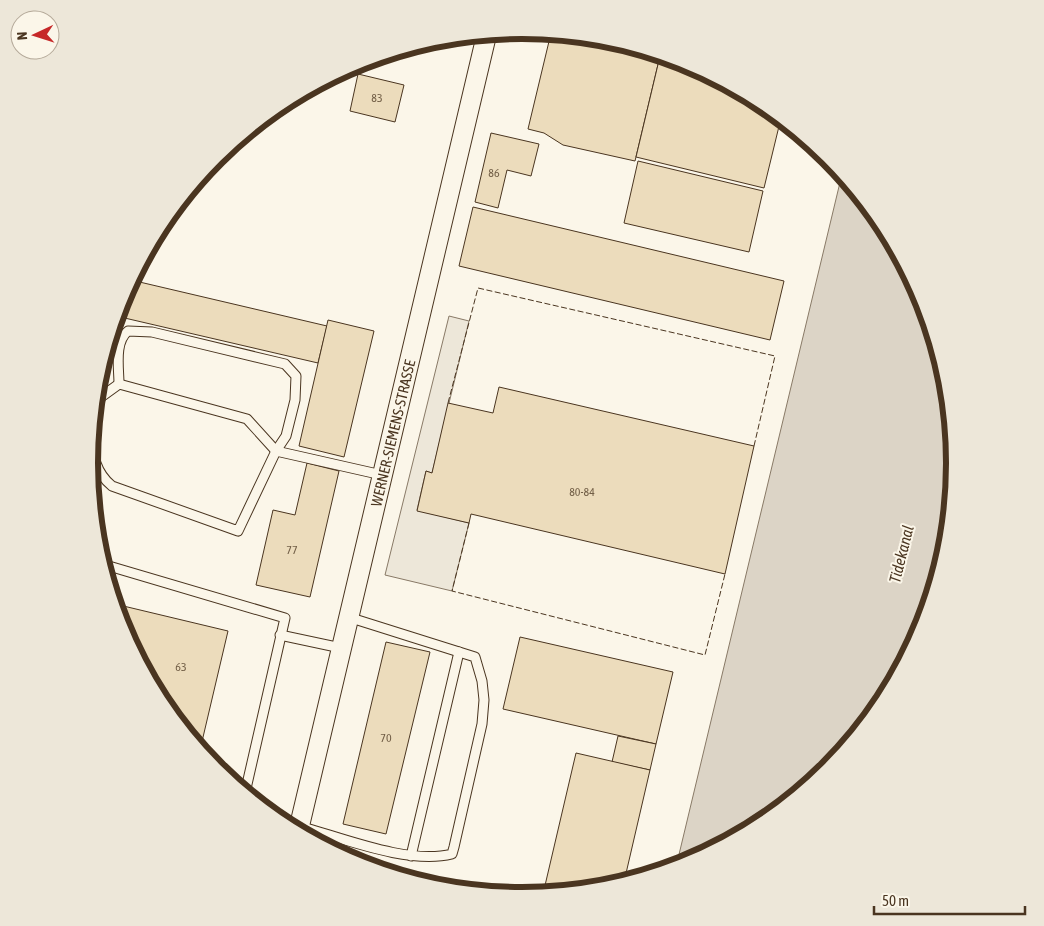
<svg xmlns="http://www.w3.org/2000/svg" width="1044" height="926" viewBox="0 0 1044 926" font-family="'Asap Condensed',sans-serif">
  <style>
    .parking { fill: #ede7d9; stroke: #887966 }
    .water { fill: #dcd4c6; stroke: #887966 }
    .building { fill: #ecdcbc; stroke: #4a3520 }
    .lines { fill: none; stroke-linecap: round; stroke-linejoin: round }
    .service-casing { stroke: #4a3520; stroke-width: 11 }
    .minor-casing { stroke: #4a3520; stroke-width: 21 }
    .service { stroke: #fbf6e9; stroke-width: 9 }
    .minor { stroke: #fbf6e9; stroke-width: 19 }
    .fence { stroke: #4a3520; stroke-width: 1; stroke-dasharray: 6 2.5; stroke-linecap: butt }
    .labels { text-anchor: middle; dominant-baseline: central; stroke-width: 4; stroke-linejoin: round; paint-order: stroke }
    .number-label { font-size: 12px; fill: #725f47 }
    .street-label { font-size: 15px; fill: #4a3520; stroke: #fbf6e9 }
    .water-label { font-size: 16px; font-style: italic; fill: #4a3520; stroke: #fbf6e9 }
    .rim { fill: none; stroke: #4a3520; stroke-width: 6 }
  </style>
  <rect width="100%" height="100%" fill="#fbf6e9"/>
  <polygon class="parking" points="449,316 469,321 432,473 426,471 417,510 469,523 452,591 385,575"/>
  <polygon class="water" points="842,174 882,223 922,298 947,379 955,463 947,548 922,629 882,704 828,769 762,823 687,863 676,867"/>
  <g class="building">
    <polygon points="551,33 579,36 660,56 635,161 563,145 544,133 528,129"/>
    <polygon points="439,38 436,50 416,45 438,38"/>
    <polygon points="660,56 688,63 763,103 781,118 764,188 636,157"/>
    <polygon points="358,74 404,85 395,122 350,111"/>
    <polygon points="491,133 539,144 531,176 507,170 498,208 475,202"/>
    <polygon points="638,161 763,191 749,252 624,223"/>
    <polygon points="473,207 784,281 770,340 459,266"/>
    <polygon points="131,280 327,326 318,363 116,316 122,297"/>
    <polygon points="328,320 374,331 344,457 299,446"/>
    <polygon points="499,387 754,446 725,574 471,514 469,523 417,511 426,471 432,473 448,403 493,413"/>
    <polygon points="307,463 339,471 310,597 256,585 273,510 295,515"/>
    <polygon points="115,604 228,631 200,750 162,703 122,628"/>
    <polygon points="520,637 673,672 656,744 503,709"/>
    <polygon points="386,642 430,652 386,834 343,824"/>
    <polygon points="618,736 656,744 650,770 612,762"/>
    <polygon points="576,753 650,770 624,882 606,888 543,894"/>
  </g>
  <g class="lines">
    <g class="service-casing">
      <g id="service">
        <polyline points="94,414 101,397 119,384 247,419 276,451 382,475"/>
        <path d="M92,435C92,455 96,473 112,486L238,531L276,451L286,436L295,400L296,376L285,364L152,332L128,331C114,342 119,368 119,384"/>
        <polyline points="102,564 285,618 245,793"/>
        <polyline points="280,635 341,648"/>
        <path d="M299,826C343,838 408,865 452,854L454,847L482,724L484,700L482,681L475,657L348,617"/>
        <polyline points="411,856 459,652"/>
      </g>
    </g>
    <g class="minor-casing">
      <g id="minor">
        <path id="s1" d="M298,832L487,33"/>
      </g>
    </g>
    <use href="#service" class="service"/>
    <use href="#minor" class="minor"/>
    <g class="fence">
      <polyline points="448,403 478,288 775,356 754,446"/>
      <polyline points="469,523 452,591 705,655 725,574"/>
    </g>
  </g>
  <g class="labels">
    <g class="number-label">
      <text x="377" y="98">83</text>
      <text x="494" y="173">86</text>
      <text x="582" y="492">80-84</text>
      <text x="292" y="550">77</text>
      <text x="181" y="667">63</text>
      <text x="386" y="738">70</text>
    </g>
    <g class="street-label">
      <text stroke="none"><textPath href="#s1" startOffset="410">WERNER-SIEMENS-STRASSE</textPath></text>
    </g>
    <g class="water-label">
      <text transform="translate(901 554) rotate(-76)">Tidekanal</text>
    </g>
  </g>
  <path d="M0 0H1044V926H0ZM98 463a424 424 0 1 1 848 0a424 424 0 1 1-848 0Z" fill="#ede7d9" fill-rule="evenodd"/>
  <path class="rim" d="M98 463a424 424 0 1 1 848 0a424 424 0 1 1-848 0Z"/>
  <g transform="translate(35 35) rotate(266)"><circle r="24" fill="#fbf6e9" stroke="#b4a999"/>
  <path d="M0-4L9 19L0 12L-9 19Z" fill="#c62828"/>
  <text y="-8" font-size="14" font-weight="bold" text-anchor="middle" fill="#4a3520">N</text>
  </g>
  <path d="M874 906v8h151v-8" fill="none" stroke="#4a3520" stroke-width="2.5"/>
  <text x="882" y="906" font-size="15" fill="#4a3520" stroke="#fbf6e9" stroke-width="4" paint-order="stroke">50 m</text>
</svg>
